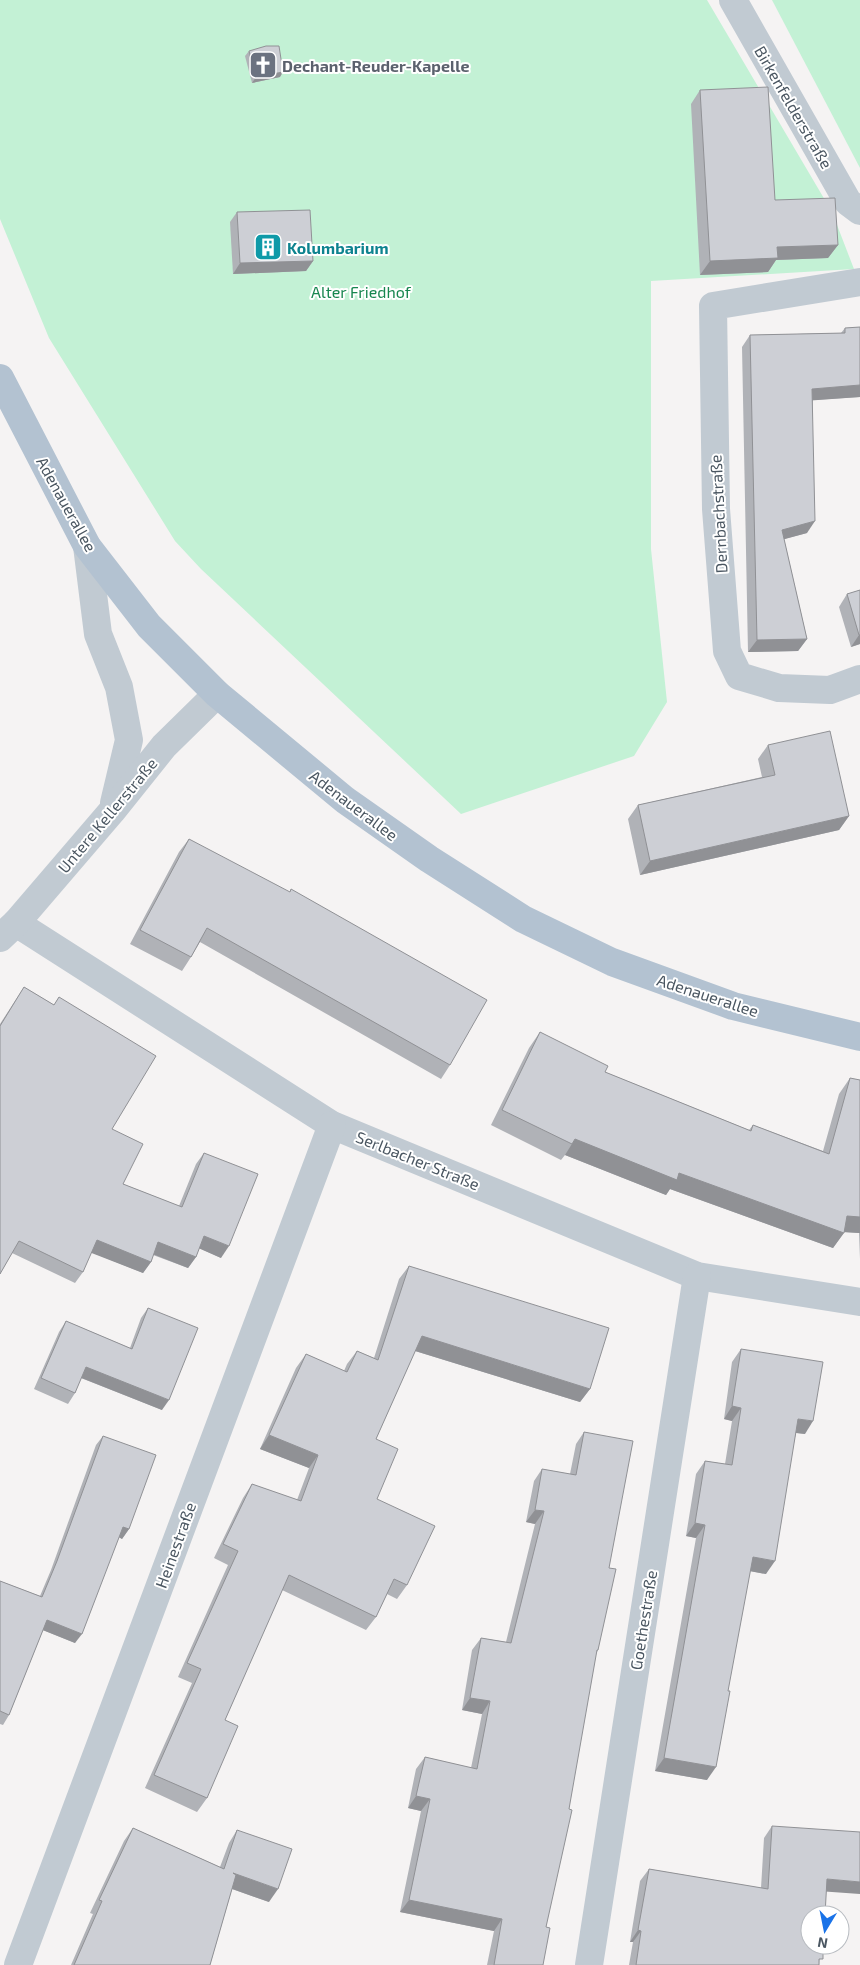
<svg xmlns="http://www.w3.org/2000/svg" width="860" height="1965" viewBox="0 0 860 1965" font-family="'Exo 2',sans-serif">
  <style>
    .green { fill: #c3f1d5 }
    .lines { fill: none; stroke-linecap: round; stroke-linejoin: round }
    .minor { stroke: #c1cad2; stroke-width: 28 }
    .major { stroke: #b3c2d1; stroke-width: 28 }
    .wall { fill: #b0b2b7 }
    .shaded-wall { fill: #909195 }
    .building { fill: #cdcfd5; stroke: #909195 }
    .labels { text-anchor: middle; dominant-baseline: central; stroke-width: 4; stroke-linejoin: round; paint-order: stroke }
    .worship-label { font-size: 16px; font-weight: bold; fill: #5b616d; stroke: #fff; text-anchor: start }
    .street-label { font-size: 16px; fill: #4a5661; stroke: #fff }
    .culture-label { font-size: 16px; font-weight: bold; fill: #0d838f; stroke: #fff; text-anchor: start }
    .park-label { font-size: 16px; fill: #17864f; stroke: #fff }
  </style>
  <rect width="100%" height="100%" fill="#f5f3f3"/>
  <g class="green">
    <polygon points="0,0 707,0 832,212 854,269 651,281 651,549 667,702 634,756 461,814 201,569 175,541 49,338 0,219"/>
    <polygon points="772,0 860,0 860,168"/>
  </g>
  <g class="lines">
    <g class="minor">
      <polyline points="733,0 848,202 860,211"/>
      <polyline points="860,282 713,306 716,509 727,651 739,676 779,688 830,690 860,679"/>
      <polyline points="87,546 98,634 119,687 129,740 114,803"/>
      <polyline points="16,923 332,1125 697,1276 860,1302"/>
      <polyline points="0,938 16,923 112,811 164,746 217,694"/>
      <polyline points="18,1965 332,1125"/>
      <polyline points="589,1965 697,1276"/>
    </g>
    <polyline class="major" points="0,378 87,546 149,626 217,694 345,800 429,859 523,919 612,962 733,1006 860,1037"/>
  </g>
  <g class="wall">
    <polygon points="249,51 280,77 252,83 245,56"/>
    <polygon points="700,90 775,200 838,245 828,258 776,260 768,272 700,275 691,104"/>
    <polygon points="237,212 313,261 306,271 233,274 230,222"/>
    <polygon points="860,327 860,397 813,400 807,533 784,539 807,639 798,651 748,652 742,347 750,335 841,333 845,328"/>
    <polygon points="860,590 860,644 851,647 839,607 847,594"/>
    <polygon points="768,745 849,816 839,830 640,875 628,819 638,805 762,777 758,759"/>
    <polygon points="189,839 450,1065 441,1079 200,942 191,957 182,971 130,944 179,852"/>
    <polygon points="24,987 54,1005 59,997 112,1129 123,1184 179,1206 196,1164 204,1153 221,1258 199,1248 196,1257 188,1268 153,1255 151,1262 143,1273 91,1252 83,1272 75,1283 12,1253 0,1274 0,1024"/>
    <polygon points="540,1032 605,1072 749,1130 753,1125 823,1151 839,1094 850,1078 860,1080 860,1259 859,1233 844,1232 833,1248 670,1189 666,1195 565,1155 561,1160 491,1125 529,1048"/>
    <polygon points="409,1266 590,1389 580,1402 415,1351 376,1439 377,1499 407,1585 397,1599 387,1594 376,1617 366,1630 282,1590 225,1720 207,1798 197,1812 145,1788 192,1683 178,1677 228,1565 214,1558 243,1498 252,1484 297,1500 309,1468 260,1449 296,1368 306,1354 344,1371 347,1364 357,1351 374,1358 399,1279"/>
    <polygon points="148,1308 162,1410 81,1378 75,1393 68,1404 34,1389 59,1332 66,1321 130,1348 141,1318"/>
    <polygon points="741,1349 805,1434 796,1433 766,1574 750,1571 707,1780 655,1771 696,1538 686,1536 696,1474 705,1461 725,1464 732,1421 724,1419 732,1362"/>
    <polygon points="584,1432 609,1568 598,1650 596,1654 546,1927 543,1965 487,1965 494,1931 400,1912 421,1811 408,1808 416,1769 425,1757 471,1768 482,1714 462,1710 472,1650 481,1638 506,1642 535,1524 526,1522 534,1481 542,1469 570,1474 576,1444"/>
    <polygon points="103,1436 129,1529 122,1539 119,1537 75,1643 43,1630 9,1715 3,1725 0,1724 0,1581 40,1596 51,1570 96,1445"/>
    <polygon points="772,1826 826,1892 819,1965 629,1965 633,1942 630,1942 640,1881 649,1869 761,1888 764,1838"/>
    <polygon points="133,1828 220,1867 229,1843 237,1830 269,1902 232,1889 210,1965 71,1965 93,1914 90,1913 124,1841"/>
  </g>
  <g class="shaded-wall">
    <polygon points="283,72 280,77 252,83 256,77"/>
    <polygon points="838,245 828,258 776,260 768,272 700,275 710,261 777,247"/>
    <polygon points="313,261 306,271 233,274 240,263"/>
    <polygon points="860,385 860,397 804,401 812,389"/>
    <polygon points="815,521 807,533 774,542 782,530"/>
    <polygon points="859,635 860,635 860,644 851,647"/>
    <polygon points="807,639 798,651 748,652 757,640"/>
    <polygon points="849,816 839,830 640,875 650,861"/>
    <polygon points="575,1139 679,1173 860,1217 860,1233 859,1233 843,1232 844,1233 833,1248 670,1189 666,1195 565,1155"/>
    <polygon points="204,1236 229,1246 221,1258 196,1247"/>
    <polygon points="97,1240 151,1262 143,1273 89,1252"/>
    <polygon points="158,1242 196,1257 188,1268 150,1253"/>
    <polygon points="422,1336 590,1389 580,1402 412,1350"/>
    <polygon points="86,1367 169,1400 162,1410 79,1377"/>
    <polygon points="732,1406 741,1408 732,1421 724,1419"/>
    <polygon points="798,1419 813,1421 805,1434 789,1432"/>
    <polygon points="269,1435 318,1455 309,1468 260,1449"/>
    <polygon points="535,1510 544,1511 535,1524 526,1522"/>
    <polygon points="695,1523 705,1525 696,1538 686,1536"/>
    <polygon points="123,1527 129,1529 122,1539 117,1536"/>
    <polygon points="753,1557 775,1561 766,1574 744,1570"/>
    <polygon points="47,1620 82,1634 75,1643 40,1629"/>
    <polygon points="470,1698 490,1701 482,1714 462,1710"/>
    <polygon points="664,1758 716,1767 707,1780 655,1771"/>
    <polygon points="416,1796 430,1799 421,1811 408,1808"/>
    <polygon points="233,1873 278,1889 269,1902 224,1886"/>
    <polygon points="827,1879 860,1882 860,1894 818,1891"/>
    <polygon points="409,1900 502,1919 494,1931 400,1912"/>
    <polygon points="638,1930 641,1931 633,1942 630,1942"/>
  </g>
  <g class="building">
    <polygon points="266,46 279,46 283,72 256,77 249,51"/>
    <polygon points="768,87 775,200 835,198 838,245 777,247 778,258 710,261 700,90"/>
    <polygon points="310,210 313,261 240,263 237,212"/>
    <polygon points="860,327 860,385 812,389 815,521 782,530 807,639 757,640 750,335 845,333 845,328"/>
    <polygon points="860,590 860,635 859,635 847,594"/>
    <polygon points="830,731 849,816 650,861 638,805 775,775 768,745"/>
    <polygon points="189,839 290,892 291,889 487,1000 450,1065 207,928 191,957 140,930"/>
    <polygon points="24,987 54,1005 59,997 156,1056 112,1129 143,1144 123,1184 182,1207 204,1153 258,1174 229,1246 204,1236 196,1257 158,1242 151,1262 97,1240 83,1272 19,1241 0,1274 0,1026"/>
    <polygon points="540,1032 608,1066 605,1072 751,1131 753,1125 829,1154 850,1078 860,1080 860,1217 847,1216 844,1233 679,1173 677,1180 575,1139 572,1144 502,1110"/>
    <polygon points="409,1266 609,1328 590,1389 422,1336 376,1439 398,1449 377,1499 435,1526 407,1585 394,1579 376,1617 289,1575 225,1720 238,1726 207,1798 154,1775 201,1669 187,1663 238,1551 223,1544 252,1484 301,1501 318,1455 269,1435 306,1354 347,1372 357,1351 378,1360"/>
    <polygon points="148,1308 198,1328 169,1400 86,1367 75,1393 41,1378 66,1321 132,1349"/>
    <polygon points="741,1349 823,1362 813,1421 798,1419 775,1561 753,1557 728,1691 730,1691 716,1767 664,1758 705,1525 695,1523 705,1461 732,1465 741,1408 732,1406"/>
    <polygon points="584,1432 633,1441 609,1568 616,1569 598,1650 597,1650 569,1809 572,1810 546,1927 550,1928 543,1965 494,1965 502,1919 409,1900 430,1799 416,1796 425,1757 477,1769 490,1701 470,1698 481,1638 511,1643 544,1511 535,1510 542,1469 576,1475"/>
    <polygon points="103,1436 156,1455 129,1529 123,1527 82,1634 47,1620 9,1715 0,1711 0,1581 42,1597 57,1561"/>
    <polygon points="772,1826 860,1832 860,1882 827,1879 825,1915 810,1915 810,1945 823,1945 823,1959 819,1959 819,1965 636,1965 641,1931 638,1930 649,1869 768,1889"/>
    <polygon points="133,1828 224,1869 237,1830 292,1849 278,1889 233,1873 236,1875 210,1965 74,1965 102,1901 99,1900"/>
  </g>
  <defs>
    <g id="church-square" transform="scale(1.4375)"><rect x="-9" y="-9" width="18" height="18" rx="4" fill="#6b7280" stroke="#fff"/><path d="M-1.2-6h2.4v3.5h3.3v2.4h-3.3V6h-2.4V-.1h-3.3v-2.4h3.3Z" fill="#fff"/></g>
    <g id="building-square" transform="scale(1.4375)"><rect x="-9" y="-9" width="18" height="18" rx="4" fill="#0f9aa8" stroke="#fff"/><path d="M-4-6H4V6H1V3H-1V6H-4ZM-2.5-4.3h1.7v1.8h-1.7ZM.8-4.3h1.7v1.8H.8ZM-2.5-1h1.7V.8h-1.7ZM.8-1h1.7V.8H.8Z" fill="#fff"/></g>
  </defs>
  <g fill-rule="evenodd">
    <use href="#church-square" x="263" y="65"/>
    <use href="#building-square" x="268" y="247"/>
  </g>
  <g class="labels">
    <g class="worship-label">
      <text x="282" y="65">Dechant-Reuder-Kapelle</text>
    </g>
    <g class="street-label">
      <text transform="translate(794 107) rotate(60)">Birkenfelderstraße</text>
      <text transform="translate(67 504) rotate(61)">Adenauerallee</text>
      <text transform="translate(718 514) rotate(-93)">Dernbachstraße</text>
      <text transform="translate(354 805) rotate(37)">Adenauerallee</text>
      <text transform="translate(107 815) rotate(-50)">Untere Kellerstraße</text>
      <text transform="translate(708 995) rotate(18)">Adenauerallee</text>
      <text transform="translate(418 1160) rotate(22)">Serlbacher Straße</text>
      <text transform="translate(175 1545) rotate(-70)">Heinestraße</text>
      <text transform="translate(643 1620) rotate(-81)">Goethestraße</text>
    </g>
    <g class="culture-label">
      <text x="287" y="247">Kolumbarium</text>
    </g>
    <g class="park-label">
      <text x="361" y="291">Alter Friedhof</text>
    </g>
  </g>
  <g transform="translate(825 1930) rotate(190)"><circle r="24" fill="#ffffff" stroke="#b7bbc0"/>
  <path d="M0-4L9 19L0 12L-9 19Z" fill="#1a73e8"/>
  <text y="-8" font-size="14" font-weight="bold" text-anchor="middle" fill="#4a5661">N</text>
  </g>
</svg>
